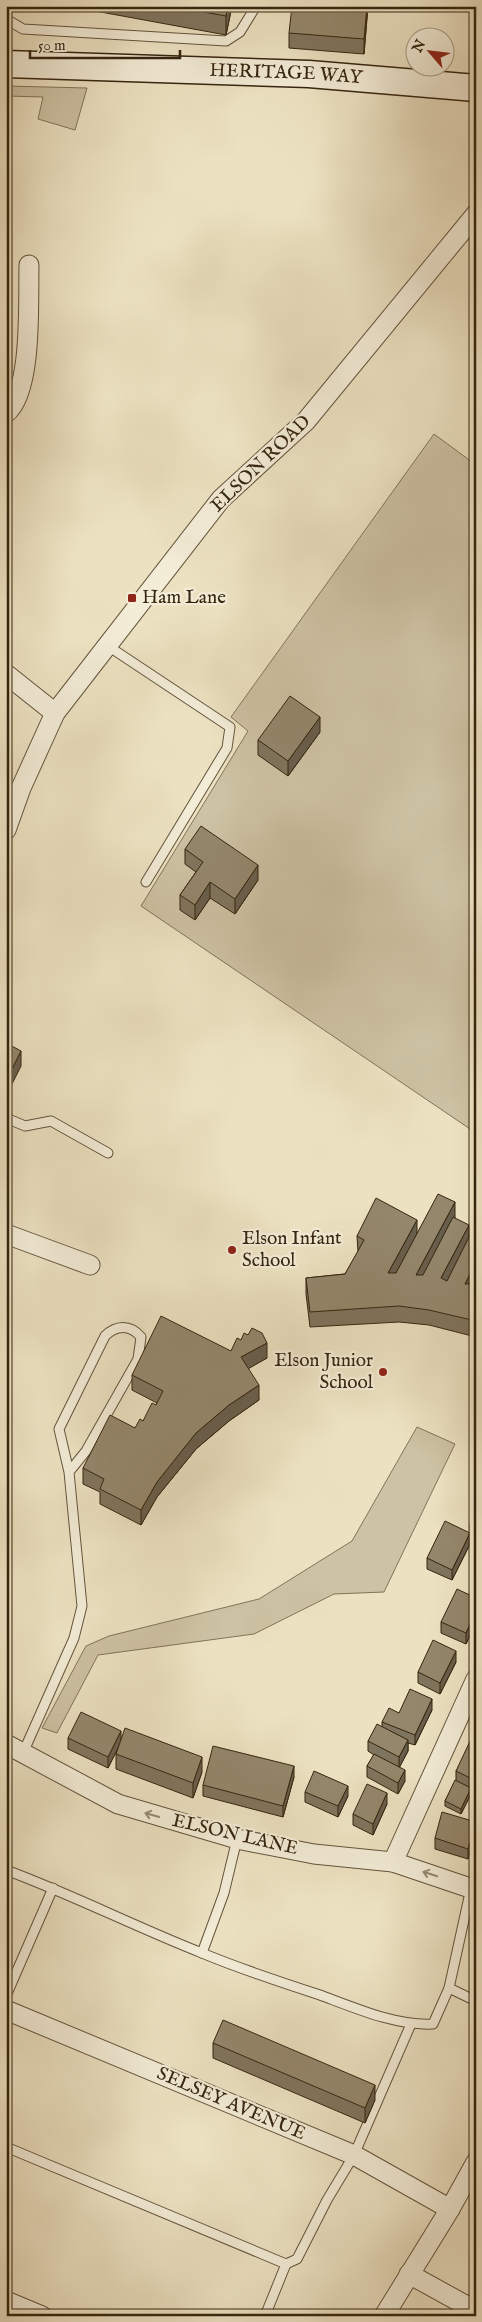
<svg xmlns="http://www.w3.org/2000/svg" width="482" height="2322" viewBox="0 0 482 2322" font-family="'IM FELL English',serif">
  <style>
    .green { fill: #cdc2a4; stroke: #81745a }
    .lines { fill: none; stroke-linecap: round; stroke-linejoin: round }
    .lane-casing { stroke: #63543c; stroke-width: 11 }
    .street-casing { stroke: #63543c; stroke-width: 21 }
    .secondary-casing { stroke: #35250f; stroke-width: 29 }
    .lane { stroke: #f3ecd7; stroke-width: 9 }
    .street { stroke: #f3ecd7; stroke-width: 19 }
    .secondary { stroke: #f3ecd7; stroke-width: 26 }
    .wall { fill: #7f745d; stroke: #35250f }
    .shaded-wall { fill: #685e4c; stroke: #35250f }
    .building { fill: #94876c; stroke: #35250f }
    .oneway { stroke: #948873 }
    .poi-dot { fill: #8f2418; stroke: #f3ecd7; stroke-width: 2 }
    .labels { text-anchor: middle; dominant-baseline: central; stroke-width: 4.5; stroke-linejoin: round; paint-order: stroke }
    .street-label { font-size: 19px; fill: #35250f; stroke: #f3ecd7 }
    .poi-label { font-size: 19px; fill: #35250f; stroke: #f3ecd7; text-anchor: start }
  </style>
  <rect width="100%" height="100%" fill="#ece2c2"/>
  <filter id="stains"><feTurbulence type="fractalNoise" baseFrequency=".004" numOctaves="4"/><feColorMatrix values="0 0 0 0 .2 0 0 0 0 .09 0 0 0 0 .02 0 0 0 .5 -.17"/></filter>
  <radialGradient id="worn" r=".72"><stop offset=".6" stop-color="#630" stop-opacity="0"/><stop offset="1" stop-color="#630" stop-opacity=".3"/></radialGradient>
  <g class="green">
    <polygon points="6,86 87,88 75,130 38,119 43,97 6,96"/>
    <polygon points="434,434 476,465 476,1133 141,906 248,731 231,717"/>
    <polygon points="417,1427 455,1444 384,1592 334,1594 254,1634 98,1655 57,1733 42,1728 86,1646 109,1636 259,1599 352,1541"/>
  </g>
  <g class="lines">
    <g class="lane-casing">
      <g id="lane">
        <polyline points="6,19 23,29 226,41 240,32 256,6"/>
        <polyline points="108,646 230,727 227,748 146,882"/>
        <polyline points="6,1118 25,1126 51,1121 108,1153"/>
        <path d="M23,1753L74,1638L82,1606L69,1472L59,1429L105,1336C116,1325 130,1324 141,1337L138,1359L86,1451L69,1472"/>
        <path d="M6,1870C73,1895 136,1927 202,1953C240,1969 280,1982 320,1995C355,2008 396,2026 433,2024L449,1988L471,1888"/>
        <polyline points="202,1953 224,1893 237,1839"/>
        <polyline points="449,1988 476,2001"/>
        <polyline points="6,1996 53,1888"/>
        <polyline points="6,2147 286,2264 297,2259 327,2200 354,2155 411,2024"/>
        <polyline points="265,2316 286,2264"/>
      </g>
    </g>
    <g class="street-casing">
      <g id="street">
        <path d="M6,413C33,392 28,300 29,265"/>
        <polyline points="6,674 55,713"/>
        <polyline points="6,830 21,788 55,713 221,499 306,421 476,214"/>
        <polyline points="6,1234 90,1265"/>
        <polyline points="6,1744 118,1804 237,1839 314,1854 393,1862 476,1890"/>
        <polyline points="393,1862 476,1679"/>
        <polyline points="6,2010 354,2155 450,2209"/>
        <polyline points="409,2274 476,2311"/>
        <polyline points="6,2301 42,2316"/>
        <polyline points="384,2316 450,2209 476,2162"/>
      </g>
    </g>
    <g class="secondary-casing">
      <g id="secondary">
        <path id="s1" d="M6,64L309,74L476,88"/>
      </g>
    </g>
    <use href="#lane" class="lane"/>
    <use href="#street" class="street"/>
    <use href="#secondary" class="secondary"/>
  </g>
  <g class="wall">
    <polygon points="68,6 232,6 226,35"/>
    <polygon points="368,6 364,54 289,48 289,33"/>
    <polygon points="320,732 288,776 258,755 258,740"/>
    <polygon points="185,849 258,880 235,914 210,898 195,920 180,910 180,895 196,872 185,864"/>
    <polygon points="455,1217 455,1218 469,1238 476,1278 476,1337 429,1325 399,1322 310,1327 306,1294 306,1278 345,1274 358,1252 357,1236 417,1233"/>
    <polygon points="231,1351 267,1358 248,1368 259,1400 229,1421 196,1449 157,1497 141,1525 100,1504 100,1492 83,1484 83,1468 135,1428 143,1421 157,1403 132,1390 132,1375"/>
    <polygon points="476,1511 476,1538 470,1535 470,1544 452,1580 427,1569 427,1558 470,1533 470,1524"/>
    <polygon points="476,1598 476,1622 466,1644 441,1633 441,1622"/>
    <polygon points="456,1662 440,1694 418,1683 418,1672"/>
    <polygon points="432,1710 415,1745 408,1743 408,1751 399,1768 405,1781 398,1794 367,1777 367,1766 374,1755 368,1751 368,1741 382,1727 382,1722 399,1713"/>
    <polygon points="476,1718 476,1739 472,1737 472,1726"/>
    <polygon points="68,1738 121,1740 202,1772 193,1798 116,1769 116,1754 117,1750 108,1768 68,1749"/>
    <polygon points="476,1741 476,1791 471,1789 471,1794 461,1814 445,1806 445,1801 456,1780 456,1771"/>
    <polygon points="294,1777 283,1817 203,1796 203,1785"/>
    <polygon points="305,1792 348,1796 338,1817 305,1802"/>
    <polygon points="387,1804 373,1835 353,1825 353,1814"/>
    <polygon points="476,1822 468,1859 435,1849 435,1838"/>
    <polygon points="476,1846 476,1864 473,1863 473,1852"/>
    <polygon points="213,2043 375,2100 365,2123 213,2058"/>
  </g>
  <g class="shaded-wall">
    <polygon points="228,6 232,6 226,35 226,16"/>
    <polygon points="367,6 368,6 364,54 364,39"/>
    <polygon points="320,717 320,732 288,776 288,761"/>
    <polygon points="258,865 258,880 235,914 235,899"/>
    <polygon points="210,882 210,898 195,920 195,905"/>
    <polygon points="21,1051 21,1066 6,1096 6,1081"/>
    <polygon points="455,1202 455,1217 416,1290 416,1275"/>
    <polygon points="417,1220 417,1235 388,1288 388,1273"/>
    <polygon points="469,1225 469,1241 441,1293 441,1278"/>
    <polygon points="476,1262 476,1277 465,1299 465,1284"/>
    <polygon points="267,1343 267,1358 241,1373 241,1357"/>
    <polygon points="259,1385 259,1400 229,1421 196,1449 157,1497 141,1525 141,1510 157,1482 196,1433 229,1405"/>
    <polygon points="470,1533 470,1544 452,1580 452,1570"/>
    <polygon points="476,1611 476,1622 466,1644 466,1633"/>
    <polygon points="456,1651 456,1662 440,1694 440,1683"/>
    <polygon points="432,1699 432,1710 415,1745 415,1735"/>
    <polygon points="121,1731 121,1742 108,1768 108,1757"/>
    <polygon points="408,1740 408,1751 399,1768 399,1757"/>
    <polygon points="202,1757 202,1772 193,1798 193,1783"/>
    <polygon points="294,1766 294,1777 283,1817 283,1806"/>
    <polygon points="405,1770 405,1781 398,1794 398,1783"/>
    <polygon points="348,1786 348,1796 338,1817 338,1806"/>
    <polygon points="471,1788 471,1794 461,1814 461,1809"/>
    <polygon points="387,1793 387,1804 373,1835 373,1824"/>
    <polygon points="476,1823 476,1834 468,1859 468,1849"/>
    <polygon points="375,2085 375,2100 365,2123 365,2108"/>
  </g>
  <g class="building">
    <polygon points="171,6 228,6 226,16"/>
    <polygon points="292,6 367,6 364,39 289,33"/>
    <polygon points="290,696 320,717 288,761 258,740"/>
    <polygon points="201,826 258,865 235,899 210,882 195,905 180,895 203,862 185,849"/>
    <polygon points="6,1043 21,1051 6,1081"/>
    <polygon points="438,1194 455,1202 416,1275 423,1275 453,1217 469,1225 441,1278 447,1281 476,1223 476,1262 465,1284 472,1284 476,1278 476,1321 429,1310 399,1306 310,1312 306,1278 345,1274 364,1240 357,1236 376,1198 417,1220 388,1273 396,1273"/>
    <polygon points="161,1316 231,1351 237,1338 241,1340 244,1333 248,1335 252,1328 262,1333 267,1343 241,1357 259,1385 229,1405 196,1433 157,1482 141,1510 100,1489 104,1479 83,1468 110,1415 135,1428 140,1419 143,1421 152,1403 156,1405 163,1391 132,1375"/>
    <polygon points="476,1511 476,1527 470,1524"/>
    <polygon points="445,1521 470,1533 452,1570 427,1558"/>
    <polygon points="457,1589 476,1598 476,1611 466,1633 441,1622"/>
    <polygon points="433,1640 456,1651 440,1683 418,1672"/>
    <polygon points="410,1689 432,1699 415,1735 382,1722 389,1708 399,1713"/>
    <polygon points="81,1712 121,1731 108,1757 68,1738"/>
    <polygon points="476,1718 476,1728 472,1726"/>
    <polygon points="377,1724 408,1740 399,1757 368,1741"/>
    <polygon points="125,1728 202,1757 193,1783 116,1754"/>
    <polygon points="471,1739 476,1741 476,1781 456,1771"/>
    <polygon points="213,1746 294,1766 283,1806 203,1785"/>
    <polygon points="374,1754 405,1770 398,1783 367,1766"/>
    <polygon points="314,1771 348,1786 338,1806 305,1792"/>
    <polygon points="455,1780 471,1788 461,1809 445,1801"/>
    <polygon points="367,1784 387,1793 373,1824 353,1814"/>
    <polygon points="442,1812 476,1822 468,1849 435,1838"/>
    <polygon points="476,1846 476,1853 473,1852"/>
    <polygon points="223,2020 375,2085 365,2108 213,2043"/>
  </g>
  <defs><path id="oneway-shaft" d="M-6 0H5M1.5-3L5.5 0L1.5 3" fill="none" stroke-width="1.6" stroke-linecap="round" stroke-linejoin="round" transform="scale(1.25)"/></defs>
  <g class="oneway">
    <use href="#oneway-shaft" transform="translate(152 1815) rotate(-164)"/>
    <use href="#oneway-shaft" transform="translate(430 1874) rotate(-162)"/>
  </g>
  <g class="poi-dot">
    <rect x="127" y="593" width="10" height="10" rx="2.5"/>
    <circle cx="232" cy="1250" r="5"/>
    <circle cx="383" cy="1372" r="5"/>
  </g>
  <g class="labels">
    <g class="street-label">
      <text stroke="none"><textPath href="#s1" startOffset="280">HERITAGE WAY</textPath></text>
      <text transform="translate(261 464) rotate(-44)">ELSON ROAD</text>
      <text transform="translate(235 1835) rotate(13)">ELSON LANE</text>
      <text transform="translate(231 2104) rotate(23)">SELSEY AVENUE</text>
    </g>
    <g class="poi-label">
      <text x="142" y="598">Ham Lane</text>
      <text x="242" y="1239">Elson Infant<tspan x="242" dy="22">School</tspan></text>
      <text x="373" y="1361" text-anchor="end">Elson Junior<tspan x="373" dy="22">School</tspan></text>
    </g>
  </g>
  <rect width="482" height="2322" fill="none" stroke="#ece2c2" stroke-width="25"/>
  <rect x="8" y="8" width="467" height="2307" fill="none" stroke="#35250f" stroke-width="2.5"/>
  <rect x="12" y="12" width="457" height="2297" fill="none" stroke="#35250f"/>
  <g transform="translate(430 52) rotate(298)"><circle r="24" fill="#f3ecd7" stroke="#a79c87"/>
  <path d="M0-4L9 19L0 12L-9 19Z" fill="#8f2418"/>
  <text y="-8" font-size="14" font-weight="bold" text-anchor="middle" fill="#35250f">N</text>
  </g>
  <path d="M30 50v8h150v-8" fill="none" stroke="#35250f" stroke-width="2.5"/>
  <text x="38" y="50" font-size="15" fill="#35250f" stroke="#f3ecd7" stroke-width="4" paint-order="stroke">50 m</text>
  <rect width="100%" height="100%" filter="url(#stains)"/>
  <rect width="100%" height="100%" fill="url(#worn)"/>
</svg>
